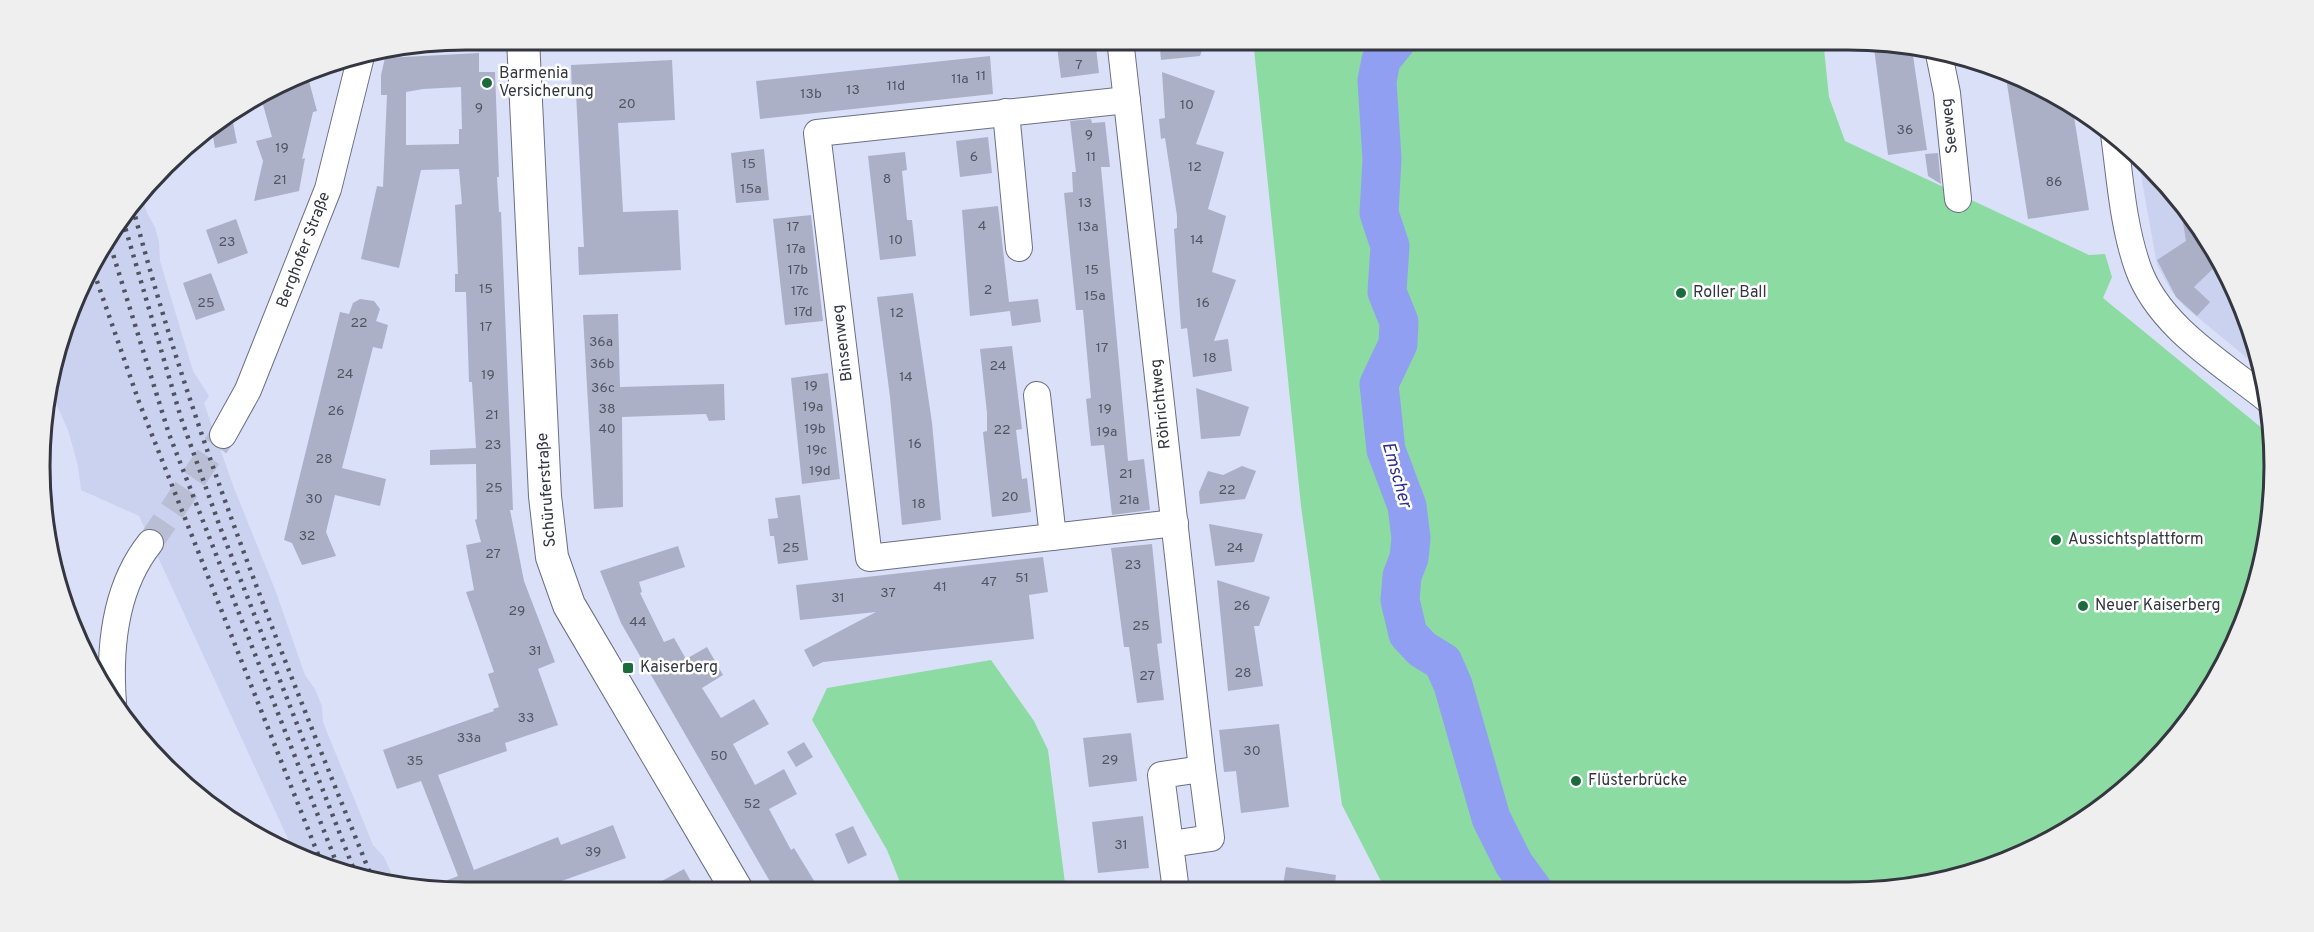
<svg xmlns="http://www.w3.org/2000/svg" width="2314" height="932" viewBox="0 0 2314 932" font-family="Overpass,sans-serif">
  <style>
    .built { fill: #cbd2f0 }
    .green { fill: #8cdba3 }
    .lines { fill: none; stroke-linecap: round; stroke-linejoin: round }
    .river { stroke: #919ff3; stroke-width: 39 }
    .building { fill: #abb0c7; fill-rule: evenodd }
    .minor-tunnel { stroke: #babed4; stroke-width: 26; stroke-dasharray: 26 13; stroke-linecap: butt }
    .minor-casing { stroke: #6b6f85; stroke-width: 28 }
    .major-casing { stroke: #6b6f85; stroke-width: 34 }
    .minor { stroke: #fff; stroke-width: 26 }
    .major { stroke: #fff; stroke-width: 32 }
    .rail { stroke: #50535e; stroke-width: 4.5; stroke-dasharray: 3 6; stroke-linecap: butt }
    .poi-dot { fill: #1b6b3c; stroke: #fff; stroke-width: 2 }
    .labels { text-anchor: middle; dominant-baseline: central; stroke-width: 5; stroke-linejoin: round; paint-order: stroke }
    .number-label { font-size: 14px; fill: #525562 }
    .poi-label { font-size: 16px; fill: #353740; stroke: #fff; text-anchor: start }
    .street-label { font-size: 16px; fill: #353740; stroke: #fff }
    .water-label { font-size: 18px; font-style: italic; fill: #2e2f8e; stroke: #fff }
    .rim { fill: none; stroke: #353740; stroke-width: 3 }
  </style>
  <rect width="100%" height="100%" fill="#dbe0f9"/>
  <g class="built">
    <polygon points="2137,153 2187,206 2231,277 2260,355 2263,371 2185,307 2172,292 2157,265"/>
    <polygon points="142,196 147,213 155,227 159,242 160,261 193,371 209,396 204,403 234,488 276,592 305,675 315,689 322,706 323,722 373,845 384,857 391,872 391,881 329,870 294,852 139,516 81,490 78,466 68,430 48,386 62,328 96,253"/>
  </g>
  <g class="green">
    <polygon points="1253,39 1823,39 1829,97 1845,141 2089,255 2105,254 2112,277 2103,298 2274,438 2271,521 2252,603 2203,703 2129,787 2037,849 1904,889 1386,891 1342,805 1301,506"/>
    <polygon points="991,660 1034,721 1048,750 1066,891 904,892 887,850 812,720 827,688"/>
  </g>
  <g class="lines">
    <polyline class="river" points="1398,39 1381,60 1377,81 1382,159 1379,213 1390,246 1387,292 1399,322 1398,344 1379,384 1386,450 1407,506 1411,538 1409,558 1402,576 1400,600 1408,634 1422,649 1443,662 1453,685 1491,818 1514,864 1533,890"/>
  </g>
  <g class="building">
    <polygon points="1056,39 1095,39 1099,73 1061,78"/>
    <polygon points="1159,39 1206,39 1200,56 1161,60"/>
    <polygon points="1891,46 1912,49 1927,150 1888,155 1874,48"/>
    <path d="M479,53V72H495L499,177H497L499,212H501L513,510H510L524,581L555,662L538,669L558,725L505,743L507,751L438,775L474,870L558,837L561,845L613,825L626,858L528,893H466L429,887L458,876L421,781L397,789L383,750L494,711L493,709L499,707L488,674L494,672L466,592L474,590L466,545L481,542L475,520L477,519L476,464L430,465V450L476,448L472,382H469L468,350L466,292H455V274H458L455,205L462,204L459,169L421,170L399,268L361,259L377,186L383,187L387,95H381V75L385,58ZM461,87L462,129H459V144L406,145V92L423,89Z"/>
    <polygon points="990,56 993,94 760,119 756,81"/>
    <polygon points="672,60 675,120 618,123 623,212 678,210 681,270 579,275 578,247 584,247 576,93 572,93 571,65"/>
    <polygon points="2005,71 2061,96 2072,104 2089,210 2028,219"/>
    <polygon points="1162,72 1215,91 1196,144 1224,152 1208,209 1226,216 1212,272 1236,280 1214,341 1228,339 1232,371 1193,377 1187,328 1181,329 1174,229 1177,228 1177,216 1165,138 1161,139 1159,119 1165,118"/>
    <polygon points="309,81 317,111 313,112 302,159 305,158 299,191 254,201 263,161 256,141 272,137 260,94"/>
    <polygon points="231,112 237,143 215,148 211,126"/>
    <polygon points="1091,119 1092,123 1105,122 1110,167 1101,167 1128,461 1144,459 1150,510 1112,515 1104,445 1091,446 1086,399 1091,398 1083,310 1076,310 1064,193 1073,192 1072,172 1076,172 1070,121"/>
    <polygon points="988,137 992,173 960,177 956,141"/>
    <polygon points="764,149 769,200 736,203 731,153"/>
    <polygon points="905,152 907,170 902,171 907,220 912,220 916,256 880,260 868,156"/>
    <polygon points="1938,153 1941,184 1928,176 1925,154"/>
    <polygon points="2179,198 2221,261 2194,287 2210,302 2197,316 2176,297 2157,260 2186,241"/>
    <polygon points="998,206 1009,302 1038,299 1041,322 1012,326 1010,311 970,316 962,210"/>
    <polygon points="811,215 823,321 785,325 773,219"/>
    <polygon points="236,219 248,253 218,264 206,230"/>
    <polygon points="211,273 225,310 196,320 183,283"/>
    <polygon points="913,293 932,423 941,520 902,525 890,397 877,297"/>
    <polygon points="360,299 374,301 380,309 376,321 388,325 382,349 373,347 342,468 386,479 380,506 335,495 326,532 336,556 302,565 292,543 284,540 340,312 349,314 353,303"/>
    <polygon points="618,314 620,387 724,384 725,420 709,421 706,414 622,417 623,507 594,509 583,315"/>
    <polygon points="1012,346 1022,429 1016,430 1022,479 1027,478 1031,512 992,517 983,432 987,431 987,413 980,349"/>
    <polygon points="828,373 840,479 802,484 791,378"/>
    <polygon points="1196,388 1249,407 1240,436 1201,439"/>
    <polygon points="1242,466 1256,471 1245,499 1200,504 1199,492 1208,471 1223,475"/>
    <polygon points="800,495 808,560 778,564 774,536 770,536 768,519 778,518 775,498"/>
    <polygon points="1209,524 1263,534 1254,562 1215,566"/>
    <polygon points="1152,544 1162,643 1157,644 1164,700 1137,703 1129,647 1124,647 1111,548"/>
    <polygon points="678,546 685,567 639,582 642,592 640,593 664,642 674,638 686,659 707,647 723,675 702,688 721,718 754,699 769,724 733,744 755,785 784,769 797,794 769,809 791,850 794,848 821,892 776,892 621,623 600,571"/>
    <polygon points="1043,557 1048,592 1029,595 1034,639 823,662 813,667 804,650 876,612 800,620 796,585"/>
    <polygon points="1217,580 1270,597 1259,626 1254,626 1263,686 1228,691"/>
    <polygon points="1279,724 1289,807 1241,813 1236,771 1224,772 1219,730"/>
    <polygon points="1131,733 1137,781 1089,787 1083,738"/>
    <polygon points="804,742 813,757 796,767 787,752"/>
    <polygon points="1143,816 1149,868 1098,873 1092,822"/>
    <polygon points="853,826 867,855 848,864 835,834"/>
    <polygon points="1286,867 1336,875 1334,891 1282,891"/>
    <polygon points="684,869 697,892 640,893"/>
  </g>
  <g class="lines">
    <polyline class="minor-tunnel" points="150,543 223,435"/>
    <g class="minor-casing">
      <g id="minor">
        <polyline points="1120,39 1202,769"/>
        <polyline points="1939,54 1947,93 1958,199"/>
        <polyline points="1127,100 817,133 869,558 1175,523"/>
        <polyline points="1006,112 1019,248"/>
        <path d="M2114,134C2120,178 2123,226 2138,268C2159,327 2222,363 2268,400"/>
        <polyline points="1037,395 1053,537"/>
        <polyline points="223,435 248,390 328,189 361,56"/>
        <path d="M113,703C109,649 115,587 150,543"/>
        <polyline points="1171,844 1211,838 1202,769 1161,775 1176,891"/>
      </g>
    </g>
    <g class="major-casing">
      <polyline id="major" points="523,39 545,496 552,557 569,605 738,892"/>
    </g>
    <use href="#minor" class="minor"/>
    <use href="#major" class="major"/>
    <g class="rail">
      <path d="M133,208C193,437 283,658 372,878"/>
      <polyline points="123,220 181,418 220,527 356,875"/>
      <polyline points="108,238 169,434 340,872"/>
      <polyline points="91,264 139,402 323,867"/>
    </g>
  </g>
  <g class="poi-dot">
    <circle cx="487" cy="83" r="6"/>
    <circle cx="1681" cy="293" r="6"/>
    <circle cx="2056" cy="540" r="6"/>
    <circle cx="2083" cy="606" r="6"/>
    <rect x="622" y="662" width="12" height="12" rx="3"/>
    <circle cx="1576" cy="781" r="6"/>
  </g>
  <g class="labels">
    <g class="number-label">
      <text x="1079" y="65">7</text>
      <text x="981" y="76">11</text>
      <text x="960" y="79">11a</text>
      <text x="896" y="86">11d</text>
      <text x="853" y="90">13</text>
      <text x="811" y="94">13b</text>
      <text x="627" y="104">20</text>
      <text x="1187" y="105">10</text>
      <text x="479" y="108">9</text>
      <text x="1905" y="130">36</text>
      <text x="1089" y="135">9</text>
      <text x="282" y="148">19</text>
      <text x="974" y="157">6</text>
      <text x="1091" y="157">11</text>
      <text x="749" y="164">15</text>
      <text x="1195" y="167">12</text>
      <text x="887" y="179">8</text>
      <text x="280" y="180">21</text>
      <text x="2054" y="182">86</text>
      <text x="751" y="189">15a</text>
      <text x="1085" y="203">13</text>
      <text x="982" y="226">4</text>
      <text x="793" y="227">17</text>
      <text x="1088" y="227">13a</text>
      <text x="896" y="240">10</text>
      <text x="1197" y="240">14</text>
      <text x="227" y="242">23</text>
      <text x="796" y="249">17a</text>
      <text x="798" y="270">17b</text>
      <text x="1092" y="270">15</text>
      <text x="486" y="289">15</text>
      <text x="988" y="290">2</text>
      <text x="800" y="291">17c</text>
      <text x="1095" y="296">15a</text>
      <text x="206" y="303">25</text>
      <text x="1203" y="303">16</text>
      <text x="803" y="312">17d</text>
      <text x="897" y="313">12</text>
      <text x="359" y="323">22</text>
      <text x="486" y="327">17</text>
      <text x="601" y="342">36a</text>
      <text x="1102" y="348">17</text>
      <text x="1210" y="358">18</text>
      <text x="602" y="364">36b</text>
      <text x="998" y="366">24</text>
      <text x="345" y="374">24</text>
      <text x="488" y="375">19</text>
      <text x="906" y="377">14</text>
      <text x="811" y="386">19</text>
      <text x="603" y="388">36c</text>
      <text x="813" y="407">19a</text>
      <text x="607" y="409">38</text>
      <text x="1105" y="409">19</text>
      <text x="336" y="411">26</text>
      <text x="492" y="415">21</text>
      <text x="607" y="429">40</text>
      <text x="815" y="429">19b</text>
      <text x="1002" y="430">22</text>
      <text x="1107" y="432">19a</text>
      <text x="915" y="444">16</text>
      <text x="493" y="445">23</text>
      <text x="817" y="450">19c</text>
      <text x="324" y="459">28</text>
      <text x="820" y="471">19d</text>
      <text x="1126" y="474">21</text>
      <text x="494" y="488">25</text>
      <text x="1227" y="490">22</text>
      <text x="1010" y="497">20</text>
      <text x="314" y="499">30</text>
      <text x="1129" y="500">21a</text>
      <text x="919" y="504">18</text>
      <text x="307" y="536">32</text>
      <text x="791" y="548">25</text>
      <text x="1235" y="548">24</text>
      <text x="493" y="554">27</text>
      <text x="1133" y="565">23</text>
      <text x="1022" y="578">51</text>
      <text x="989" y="582">47</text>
      <text x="940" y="587">41</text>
      <text x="888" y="593">37</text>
      <text x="838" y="598">31</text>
      <text x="1242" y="606">26</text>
      <text x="517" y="611">29</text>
      <text x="638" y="622">44</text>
      <text x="1141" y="626">25</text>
      <text x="535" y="651">31</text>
      <text x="1243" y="673">28</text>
      <text x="1147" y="676">27</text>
      <text x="526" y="718">33</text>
      <text x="469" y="738">33a</text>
      <text x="1252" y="751">30</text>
      <text x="719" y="756">50</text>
      <text x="1110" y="760">29</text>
      <text x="415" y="761">35</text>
      <text x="752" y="804">52</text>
      <text x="1121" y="845">31</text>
      <text x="593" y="852">39</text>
    </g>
    <g class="poi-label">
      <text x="499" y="74">Barmenia<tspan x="499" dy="18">Versicherung</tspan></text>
      <text x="1693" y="293">Roller Ball</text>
      <text x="2068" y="540">Aussichtsplattform</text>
      <text x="2095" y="606">Neuer Kaiserberg</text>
      <text x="640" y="668">Kaiserberg</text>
      <text x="1588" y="781">Flüsterbrücke</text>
    </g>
    <g class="street-label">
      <text transform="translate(1950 126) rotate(-96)">Seeweg</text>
      <text transform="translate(304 250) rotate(-69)">Berghofer Straße</text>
      <text transform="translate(843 343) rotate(-97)">Binsenweg</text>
      <text transform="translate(1161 404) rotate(-96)">Röhrichtweg</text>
      <text transform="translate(547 490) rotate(-94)">Schüruferstraße</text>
    </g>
    <g class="water-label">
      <text transform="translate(1396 475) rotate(74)">Emscher</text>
    </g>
  </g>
  <path d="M0 0H2314V932H0ZM466 50H1848A416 416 0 0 1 2264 466V466A416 416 0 0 1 1848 882H466A416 416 0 0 1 50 466V466A416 416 0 0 1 466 50Z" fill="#efeff0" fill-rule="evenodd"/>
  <path class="rim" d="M466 50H1848A416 416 0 0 1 2264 466V466A416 416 0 0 1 1848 882H466A416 416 0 0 1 50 466V466A416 416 0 0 1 466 50Z"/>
</svg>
